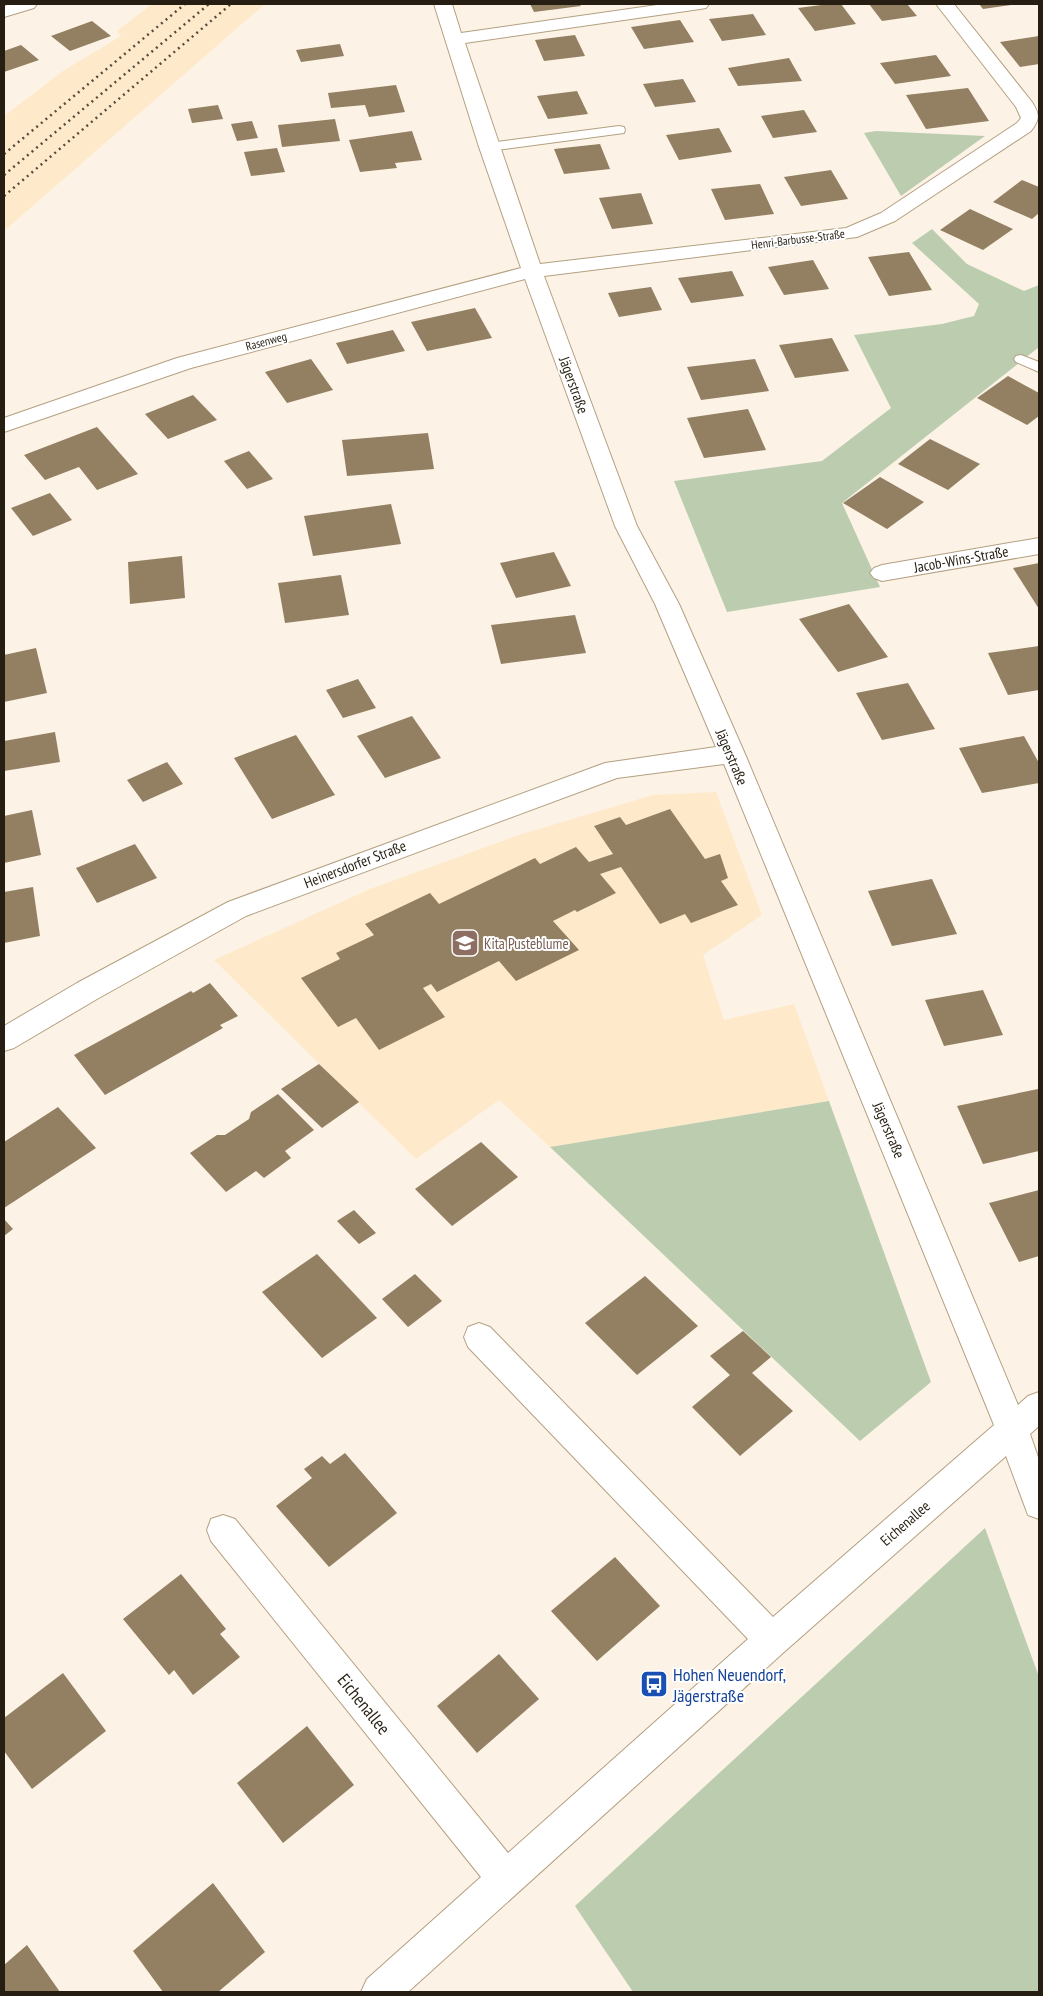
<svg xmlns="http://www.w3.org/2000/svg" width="1043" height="1996" viewBox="0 0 1043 1996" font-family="'PT Sans Narrow',sans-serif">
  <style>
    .built { fill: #fee9ca }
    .green { fill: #bbccaf }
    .building { fill: #937f62 }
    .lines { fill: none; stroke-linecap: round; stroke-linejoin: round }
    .service-casing { stroke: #b4a081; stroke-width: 2 }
    .minor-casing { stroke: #b4a081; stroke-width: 2 }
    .service { fill: #fff; fill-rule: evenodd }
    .minor { fill: #fff; fill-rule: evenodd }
    .rail { stroke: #544c3f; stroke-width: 2.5; stroke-dasharray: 2 4; stroke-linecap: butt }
    .labels { text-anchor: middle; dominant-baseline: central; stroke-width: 4; stroke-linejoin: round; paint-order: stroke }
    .far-street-label { font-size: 12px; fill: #261e12; stroke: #fff }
    .street-label { font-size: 15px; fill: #261e12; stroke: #fff }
    .education-label { font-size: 15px; fill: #785e54; stroke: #fff; text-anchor: start }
    .near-transit-label { font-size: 18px; fill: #164399; stroke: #fff; text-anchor: start }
    .near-street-label { font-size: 18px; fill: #261e12; stroke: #fff }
  </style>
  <rect width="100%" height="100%" fill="#fcf3e6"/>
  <g class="built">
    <polygon points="152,4 265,4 4,231 4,116 63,71 121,36 117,31"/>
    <polygon points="716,792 762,915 703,955 724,1020 794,1004 829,1101 550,1147 499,1100 416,1159 214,960 370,889 522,834 653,795"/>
  </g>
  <g class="green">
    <polygon points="876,131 985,136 901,196 864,133"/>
    <polygon points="932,229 967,264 1024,291 1039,285 1039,347 842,503 880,587 727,612 674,481 822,461 891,408 854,335 942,324 974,316 979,304 912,243"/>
    <polygon points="829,1101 931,1382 860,1441 550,1147"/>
    <polygon points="985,1528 1039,1677 1039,1992 633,1992 575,1906"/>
  </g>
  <g class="building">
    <polygon points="530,4 579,4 581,6 534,12"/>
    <polygon points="829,4 841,4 856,24 815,31 798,8"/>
    <polygon points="869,4 907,4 917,16 882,21"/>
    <polygon points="979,4 1011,4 1011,5 983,9"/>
    <polygon points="753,14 766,35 722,41 709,19"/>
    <polygon points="680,20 694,42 644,49 631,27"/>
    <polygon points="92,21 111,36 70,51 51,36"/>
    <polygon points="575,35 585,56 544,61 535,40"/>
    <polygon points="1039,36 1039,64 1020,67 1000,42"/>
    <polygon points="340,44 344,56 301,62 296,50"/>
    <polygon points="21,45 39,60 4,72 4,51"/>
    <polygon points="936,55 951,76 895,84 880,63"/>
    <polygon points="789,58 802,81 738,86 728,68"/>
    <polygon points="683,79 696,102 655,107 643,84"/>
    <polygon points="396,85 405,112 369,117 365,105 331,108 328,93"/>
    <polygon points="968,88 989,121 926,129 906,95"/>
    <polygon points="577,91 588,114 548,119 537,96"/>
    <polygon points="218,105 223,119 192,123 188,109"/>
    <polygon points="804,110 817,132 773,138 761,116"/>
    <polygon points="335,119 340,141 282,147 278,125"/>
    <polygon points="252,121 258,138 237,141 231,124"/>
    <polygon points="719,128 732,152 679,160 666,135"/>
    <polygon points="412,131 422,160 395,163 397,168 360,172 349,140"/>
    <polygon points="600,144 610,169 564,174 554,149"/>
    <polygon points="277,148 285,172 251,176 244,152"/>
    <polygon points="831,170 848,199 801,206 784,177"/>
    <polygon points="1022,180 1039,187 1039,213 1032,219 993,202"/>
    <polygon points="760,184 774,214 725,220 711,189"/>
    <polygon points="641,193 653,224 612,229 599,198"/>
    <polygon points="970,209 1013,229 983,250 940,230"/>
    <polygon points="909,252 932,290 889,296 868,257"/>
    <polygon points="813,260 829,289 784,295 768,267"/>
    <polygon points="732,271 744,296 691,303 678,278"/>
    <polygon points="651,287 662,310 619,317 608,293"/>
    <polygon points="475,308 492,338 427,351 411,322"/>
    <polygon points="393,330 405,351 347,364 336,343"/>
    <polygon points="832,338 849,371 795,378 779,345"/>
    <polygon points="311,359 333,390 287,403 265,372"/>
    <polygon points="755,359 769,391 701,400 687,367"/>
    <polygon points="1008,376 1039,393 1039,416 1027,425 977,398"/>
    <polygon points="193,395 217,420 168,439 145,414"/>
    <polygon points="748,409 766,450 704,458 687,418"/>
    <polygon points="97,427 138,474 97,490 79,467 45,480 24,455"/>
    <polygon points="428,433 434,469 347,476 342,440"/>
    <polygon points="930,439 980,464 948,490 898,464"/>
    <polygon points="249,451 273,479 247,489 224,461"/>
    <polygon points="880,477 924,502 887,529 843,503"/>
    <polygon points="50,493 72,520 33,536 11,508"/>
    <polygon points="391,504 401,544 313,556 304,516"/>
    <polygon points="554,552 571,586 516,598 500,563"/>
    <polygon points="182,556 185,598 130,604 128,562"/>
    <polygon points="1039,563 1039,609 1013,568"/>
    <polygon points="341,575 349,615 285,623 278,583"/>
    <polygon points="849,604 888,657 838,672 799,619"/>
    <polygon points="575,615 586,653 501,664 491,625"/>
    <polygon points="1039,646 1039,690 1008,695 988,653"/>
    <polygon points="36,648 47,693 4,702 4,655"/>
    <polygon points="358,679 376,708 343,718 326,690"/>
    <polygon points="908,683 935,729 882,740 856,693"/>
    <polygon points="412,716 441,758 385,778 357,736"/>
    <polygon points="55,732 60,762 4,771 4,741"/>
    <polygon points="296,735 335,795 272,819 234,758"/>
    <polygon points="1024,736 1039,763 1039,783 982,793 959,748"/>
    <polygon points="167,762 183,784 143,802 127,780"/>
    <polygon points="670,809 705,859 720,854 728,878 721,881 738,905 691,923 685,914 660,924 621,867 600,874 616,893 577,912 575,910 553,921 579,950 516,981 499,961 437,992 431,984 423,988 445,1017 379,1050 356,1018 338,1027 301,978 340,959 336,953 374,935 365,924 430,893 439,904 535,858 540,864 576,847 589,862 613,854 594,826 620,817 626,825"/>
    <polygon points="32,810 41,855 4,863 4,816"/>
    <polygon points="135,844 157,878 97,903 76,868"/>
    <polygon points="932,879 957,934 892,946 868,891"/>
    <polygon points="33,887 40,936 4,943 4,892"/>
    <polygon points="210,983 238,1016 220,1025 223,1028 105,1095 74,1055 191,991 193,993"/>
    <polygon points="983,990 1003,1035 944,1046 925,1000"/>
    <polygon points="319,1064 359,1102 322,1128 281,1089"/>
    <polygon points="1038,1089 1039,1151 983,1164 957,1106"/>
    <polygon points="278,1094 314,1130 285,1151 291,1158 264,1178 256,1171 226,1192 190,1153 217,1135 225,1135 249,1119 251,1112"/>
    <polygon points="58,1107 96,1148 4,1208 4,1142"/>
    <polygon points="481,1142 518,1177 452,1226 415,1189"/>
    <polygon points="1039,1190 1039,1256 1019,1262 989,1203"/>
    <polygon points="354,1210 376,1233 359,1244 337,1221"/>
    <polygon points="4,1219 13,1229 4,1236"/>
    <polygon points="317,1254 377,1318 322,1358 262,1292"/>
    <polygon points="415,1274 442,1301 408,1327 382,1299"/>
    <polygon points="645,1276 698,1326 637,1375 585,1323"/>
    <polygon points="743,1331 771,1357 752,1373 793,1411 740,1456 692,1407 730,1375 710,1356"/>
    <polygon points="345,1453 397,1513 329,1567 276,1506 312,1478 304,1469 322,1456 330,1464"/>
    <polygon points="615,1557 660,1606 597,1661 551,1611"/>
    <polygon points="181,1574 226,1629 220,1634 240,1657 193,1695 174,1670 169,1675 123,1619"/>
    <polygon points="499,1654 539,1699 477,1753 437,1706"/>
    <polygon points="63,1673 106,1731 32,1789 4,1751 4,1718"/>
    <polygon points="307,1726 354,1785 283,1843 237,1783"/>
    <polygon points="213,1883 265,1952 218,1992 163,1992 133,1951"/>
    <polygon points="27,1945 60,1992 4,1992 4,1965"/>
  </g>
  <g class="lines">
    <g class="service-casing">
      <g id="service">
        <polygon points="619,126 624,127 625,130 624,133 489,151 483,147 489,143"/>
        <polygon points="1021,355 1039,362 1039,372 1016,362 1014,359 1016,356"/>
      </g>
    </g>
    <g class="minor-casing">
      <g id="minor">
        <polygon points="11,4 37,4 34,8 4,17 4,6"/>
        <path d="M434,4H452L461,33L664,4H709L706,8L700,9L465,43L540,264L846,228L881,213L1017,123L1021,118L1016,107L936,4H954L1032,102C1040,115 1040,119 1031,131L895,221L857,237L544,276L637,526L679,604L745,754L1018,1405L1028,1396L1039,1392V1426L1030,1434L1039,1460V1519L1028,1515L1006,1456L784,1652L408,1992H361L367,1979L481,1877L211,1541L207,1530L211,1519L223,1515L235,1519L508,1853L748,1639L468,1347L464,1337L468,1327L479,1323L490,1327L773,1617L994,1425L724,764L617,778L246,916L97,999L14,1048L4,1051V1026L77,983L228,902L605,763L716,747L655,604L615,526L525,279L191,368L4,432V418L177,358L521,268L479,147Z"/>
        <polygon points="1039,538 1039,554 882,581 874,578 870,573 874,568 882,565"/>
      </g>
    </g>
    <use href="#service" class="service"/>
    <use href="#minor" class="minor"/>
    <g class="rail">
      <polyline points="4,154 185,4"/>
      <polyline points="4,175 209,4"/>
      <polyline points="4,196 231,4"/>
    </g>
  </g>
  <defs>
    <g id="school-square" transform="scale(1.4375)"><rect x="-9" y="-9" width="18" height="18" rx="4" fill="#8d6e63" stroke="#fff"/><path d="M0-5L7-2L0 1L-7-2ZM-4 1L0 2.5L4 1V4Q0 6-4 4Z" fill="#fff"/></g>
    <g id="bus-square" transform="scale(1.4375)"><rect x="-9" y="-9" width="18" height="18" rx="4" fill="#1a4fb4" stroke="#fff"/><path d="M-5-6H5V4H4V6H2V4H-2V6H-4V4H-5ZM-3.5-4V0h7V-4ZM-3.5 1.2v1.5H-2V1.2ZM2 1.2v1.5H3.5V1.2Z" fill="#fff"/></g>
  </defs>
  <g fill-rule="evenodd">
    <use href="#school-square" x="465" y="943"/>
    <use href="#bus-square" x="654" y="1684"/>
  </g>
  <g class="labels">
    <g class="far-street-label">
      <text transform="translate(798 239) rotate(-7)">Henri-Barbusse-Straße</text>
      <text transform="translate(266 341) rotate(-15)">Rasenweg</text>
    </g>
    <g class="street-label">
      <text transform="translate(574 385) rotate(70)">Jägerstraße</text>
      <text transform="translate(961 559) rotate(-10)">Jacob-Wins-Straße</text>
      <text transform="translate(732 757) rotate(67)">Jägerstraße</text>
      <text transform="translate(355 864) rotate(-21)">Heinersdorfer Straße</text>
      <text transform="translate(889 1130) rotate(67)">Jägerstraße</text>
      <text transform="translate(905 1523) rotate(-41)">Eichenallee</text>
    </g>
    <g class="education-label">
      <text x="484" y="943">Kita Pusteblume</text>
    </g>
    <g class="near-transit-label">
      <text x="673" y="1674">Hohen Neuendorf,<tspan x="673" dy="21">Jägerstraße</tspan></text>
    </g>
    <g class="near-street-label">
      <text transform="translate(364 1704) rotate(51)">Eichenallee</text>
    </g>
  </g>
  <rect width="1043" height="1996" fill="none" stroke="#261e12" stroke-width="10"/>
</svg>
